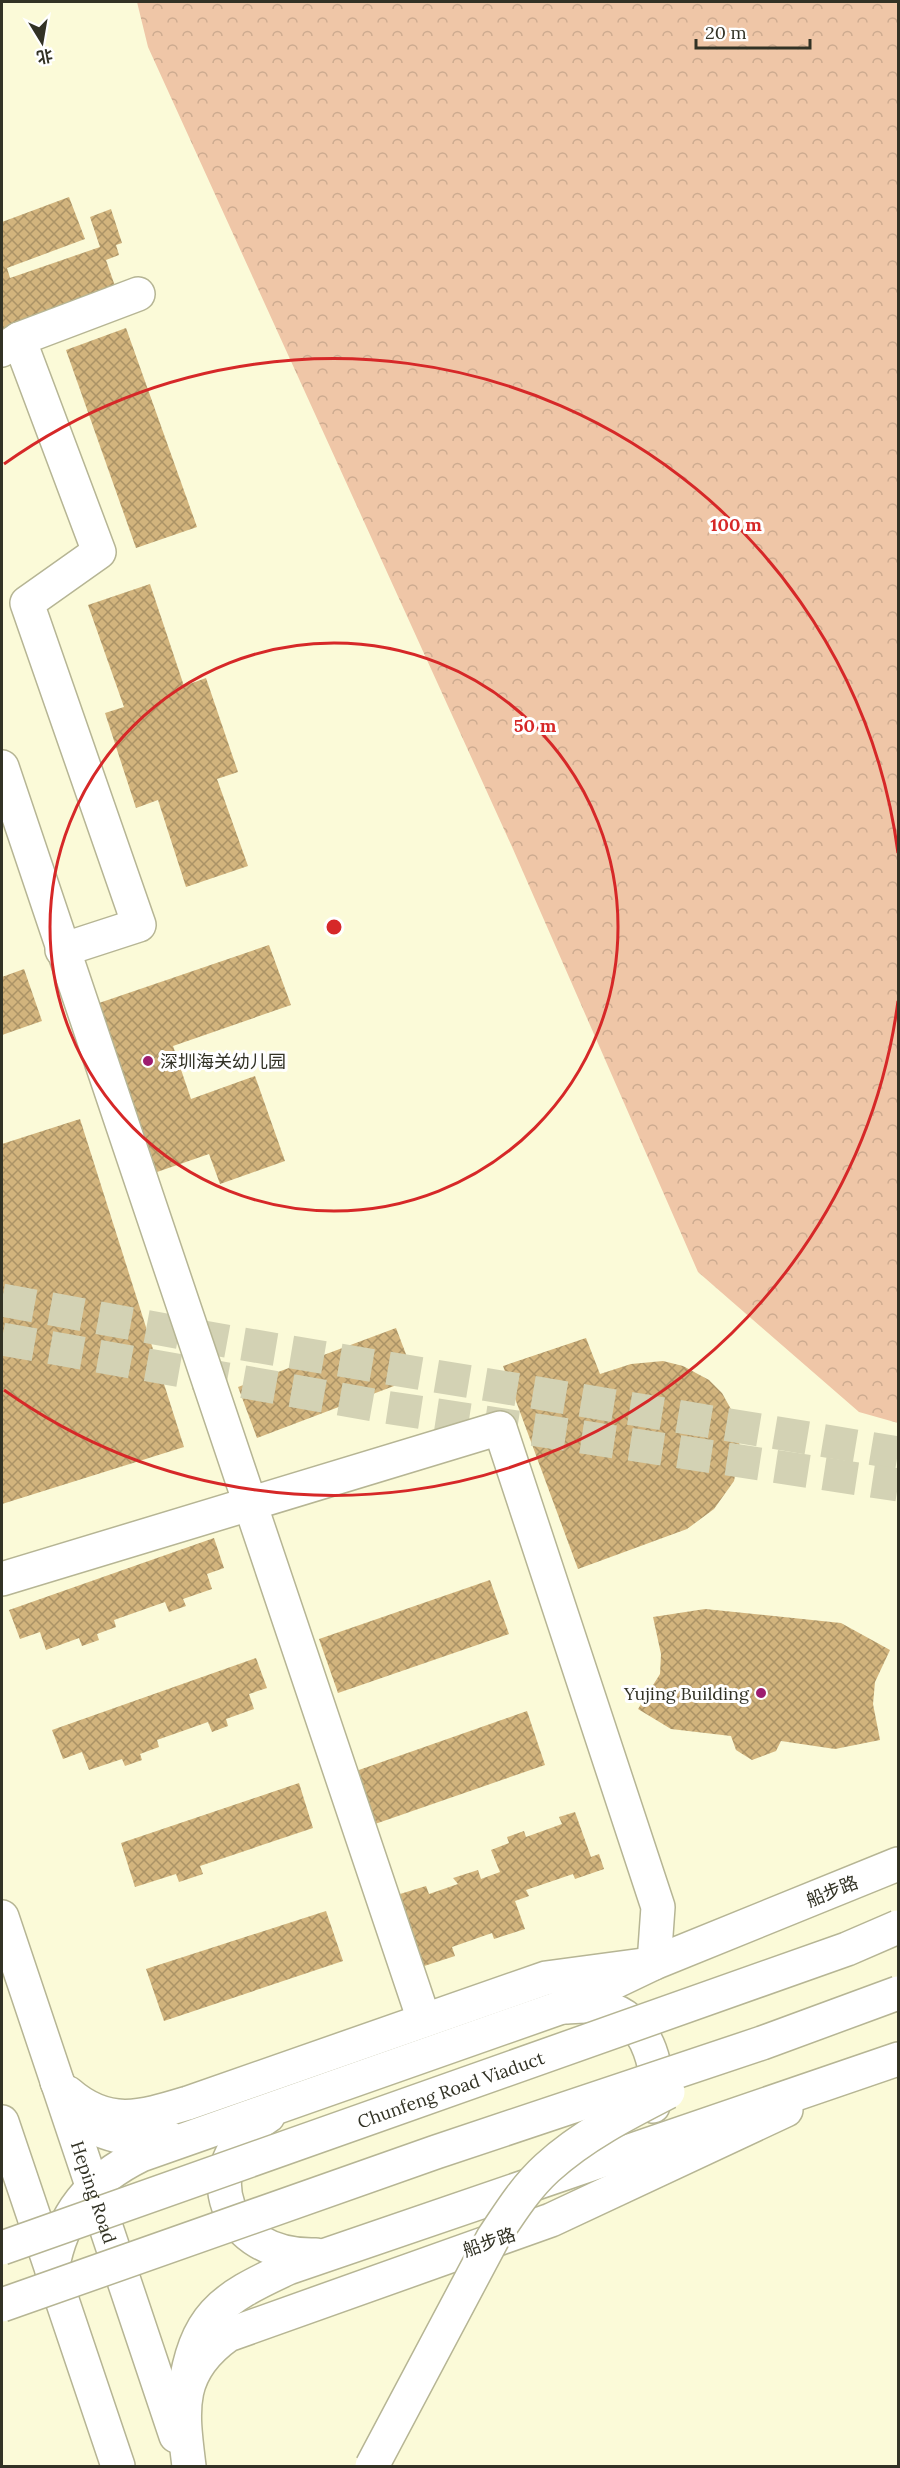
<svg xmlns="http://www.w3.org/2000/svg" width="900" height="2468" viewBox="0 0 900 2468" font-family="Lora,'Noto Sans SC',serif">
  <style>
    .forest { fill: url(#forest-crowns) }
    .building { fill: url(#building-cross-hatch) }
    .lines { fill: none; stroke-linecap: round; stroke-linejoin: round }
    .highway-tunnel { stroke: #d3d2b4; stroke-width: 33; stroke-dasharray: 33 16; stroke-linecap: butt }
    .street-casing { stroke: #b6b594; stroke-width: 36 }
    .secondary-casing { stroke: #b6b594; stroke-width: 36 }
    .primary-casing { stroke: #b6b594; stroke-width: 36 }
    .street { stroke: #fff; stroke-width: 33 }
    .secondary { stroke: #fff; stroke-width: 33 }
    .primary { stroke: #fff; stroke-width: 33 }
    .highway-bridge-casing { stroke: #b6b594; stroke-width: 36; stroke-linecap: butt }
    .highway-bridge { stroke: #fff; stroke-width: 33 }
    .ring { fill: none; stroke: #d62828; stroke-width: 3 }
    .poi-dot { fill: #9d1c6f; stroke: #fff; stroke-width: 2 }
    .labels { text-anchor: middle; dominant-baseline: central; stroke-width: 6; stroke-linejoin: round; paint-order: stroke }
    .poi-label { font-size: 18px; fill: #323225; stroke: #fff; text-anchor: start }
    .street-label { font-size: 18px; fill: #323225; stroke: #fff }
    .centre { fill: #d62828; stroke: #fff; stroke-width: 3 }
    .ring-label { font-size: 18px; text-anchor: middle; font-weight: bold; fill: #d62828; stroke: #fff; stroke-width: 6; stroke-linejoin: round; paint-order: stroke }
  </style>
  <defs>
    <pattern id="forest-crowns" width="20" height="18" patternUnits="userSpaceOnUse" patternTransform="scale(1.5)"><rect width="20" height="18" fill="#efc6a7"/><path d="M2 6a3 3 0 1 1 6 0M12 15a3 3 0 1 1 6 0" fill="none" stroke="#cdab90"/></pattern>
    <pattern id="building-cross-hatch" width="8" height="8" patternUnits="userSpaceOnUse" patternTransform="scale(1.5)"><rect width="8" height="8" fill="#d2b47d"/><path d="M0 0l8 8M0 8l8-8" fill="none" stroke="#ab9366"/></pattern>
  </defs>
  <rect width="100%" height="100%" fill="#fbfad8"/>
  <polygon class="forest" points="137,2 898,2 898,1423 859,1412 698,1272 513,849 148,47"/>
  <g class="building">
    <polygon points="69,197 85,239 7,268 10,278 100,247 90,217 111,209 122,243 116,245 119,255 106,260 117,292 2,332 2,222"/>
    <polygon points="126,328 197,527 136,548 66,350"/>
    <polygon points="150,584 184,686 206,678 238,772 217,779 248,866 186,887 158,800 136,808 105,713 124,707 88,605"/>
    <polygon points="269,945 291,1005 173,1046 191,1099 255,1076 285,1161 220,1184 209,1154 157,1172 99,1003"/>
    <polygon points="24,969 42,1021 2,1035 2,977"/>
    <polygon points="80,1119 184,1447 2,1504 2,1144"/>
    <polygon points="396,1328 415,1378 257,1438 238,1387"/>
    <polygon points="586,1338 600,1374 631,1364 663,1361 683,1366 709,1380 722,1393 737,1420 740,1451 734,1481 714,1509 687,1529 578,1569 503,1366"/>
    <polygon points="214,1538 224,1568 207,1574 212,1589 183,1599 186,1606 169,1612 165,1602 114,1620 116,1627 97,1634 99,1640 82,1646 79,1638 46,1650 40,1632 20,1639 9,1610"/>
    <polygon points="490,1580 509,1634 338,1693 319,1639"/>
    <polygon points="705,1609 841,1623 890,1650 875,1682 873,1704 880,1740 835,1749 781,1741 776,1751 752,1760 736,1750 731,1736 671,1729 638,1709 660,1674 661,1654 653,1617"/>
    <polygon points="256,1658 267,1688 249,1694 254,1709 226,1719 228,1726 212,1732 208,1722 157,1740 159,1747 140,1754 142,1760 125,1766 122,1759 89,1770 82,1752 63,1759 52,1730"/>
    <polygon points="527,1711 545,1765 375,1824 356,1771"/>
    <polygon points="299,1783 313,1828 200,1866 203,1874 179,1882 176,1874 135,1887 121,1843"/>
    <polygon points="575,1812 591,1857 599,1854 604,1869 575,1879 573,1874 526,1890 529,1896 515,1901 525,1929 494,1939 492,1933 452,1947 455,1956 415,1969 408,1949 417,1946 400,1894 426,1886 429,1894 458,1884 453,1878 478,1870 481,1879 500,1872 491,1850 509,1843 507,1837 524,1831 526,1837 562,1824 559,1817"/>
    <polygon points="326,1911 343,1961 164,2021 146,1969"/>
  </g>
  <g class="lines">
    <g class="highway-tunnel">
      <polyline points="2,1300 231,1342 898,1453"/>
      <polyline points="2,1339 385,1407 898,1485"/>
    </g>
    <g class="street-casing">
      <g id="street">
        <polyline points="19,339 99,552 27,603 139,925 62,950"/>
        <polyline points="2,350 19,339 138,294"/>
        <polyline points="2,767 424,2020"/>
        <polyline points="2,1579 500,1428 658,1907 654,1963"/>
      </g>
    </g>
    <g class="secondary-casing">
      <g id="secondary">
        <path id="s1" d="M2,1917L176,2436"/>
        <path d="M68,2093C108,2128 142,2117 188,2103L546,1978L643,1965"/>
        <polyline points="2,2122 118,2466"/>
        <path d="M189,2466C182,2410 176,2372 228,2335L551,2220L786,2110"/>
      </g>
    </g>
    <g class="primary-casing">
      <g id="primary">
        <path d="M565,2007C580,2006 597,2004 612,2010C649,2023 662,2072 653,2106"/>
        <path d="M57,2082C62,2091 67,2103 74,2111C98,2139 134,2140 169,2138"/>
        <path d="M268,2116C189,2167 225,2258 316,2255"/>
        <path d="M52,2270C62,2214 90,2180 141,2155L562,2007L654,1963L898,1864"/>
        <path d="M184,2393C196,2315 219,2300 288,2268L898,2059"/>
      </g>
    </g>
    <use href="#street" class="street"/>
    <use href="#secondary" class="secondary"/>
    <use href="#primary" class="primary"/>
    <g class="highway-bridge-casing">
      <g id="highway-bridge">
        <path id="s2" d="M2,2248L847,1949L898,1927"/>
        <polyline points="2,2305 436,2152 762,2043 898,1993"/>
        <path d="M372,2466L493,2238C509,2214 525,2188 547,2168C582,2136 625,2114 668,2092"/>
      </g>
    </g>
    <use href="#highway-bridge" class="highway-bridge"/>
  </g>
  <g class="ring">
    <circle cx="334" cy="927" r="284"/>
    <path d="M898 1001A569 569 0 0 1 4 1390M4 464A569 569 0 0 1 898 853"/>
  </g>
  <g class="poi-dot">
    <circle cx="148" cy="1061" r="6"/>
    <circle cx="761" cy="1693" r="6"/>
  </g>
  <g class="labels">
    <g class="poi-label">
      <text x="160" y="1061">深圳海关幼儿园</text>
      <text x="749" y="1693" text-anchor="end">Yujing Building</text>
    </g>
    <g class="street-label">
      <text transform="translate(832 1891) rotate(-22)">船步路</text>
      <text stroke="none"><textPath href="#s2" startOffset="476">Chunfeng Road Viaduct</textPath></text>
      <text stroke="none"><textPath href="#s1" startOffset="290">Heping Road</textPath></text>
      <text transform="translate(489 2242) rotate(-19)">船步路</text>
    </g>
  </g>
  <circle cx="334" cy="927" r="9" class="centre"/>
  <g class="ring-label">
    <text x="736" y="531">100 m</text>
    <text x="535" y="732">50 m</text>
  </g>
  <rect width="900" height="2468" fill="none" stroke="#323225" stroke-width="6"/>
  <g transform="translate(42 42) rotate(169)" stroke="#ffffff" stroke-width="4.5" paint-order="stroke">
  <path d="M0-4.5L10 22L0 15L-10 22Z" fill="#323225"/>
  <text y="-9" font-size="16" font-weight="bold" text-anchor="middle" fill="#323225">北</text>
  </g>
  <path d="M696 39v9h114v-9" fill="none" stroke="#323225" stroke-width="3"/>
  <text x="705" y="39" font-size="18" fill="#323225" stroke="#ffffff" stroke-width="4.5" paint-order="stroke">20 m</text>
</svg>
